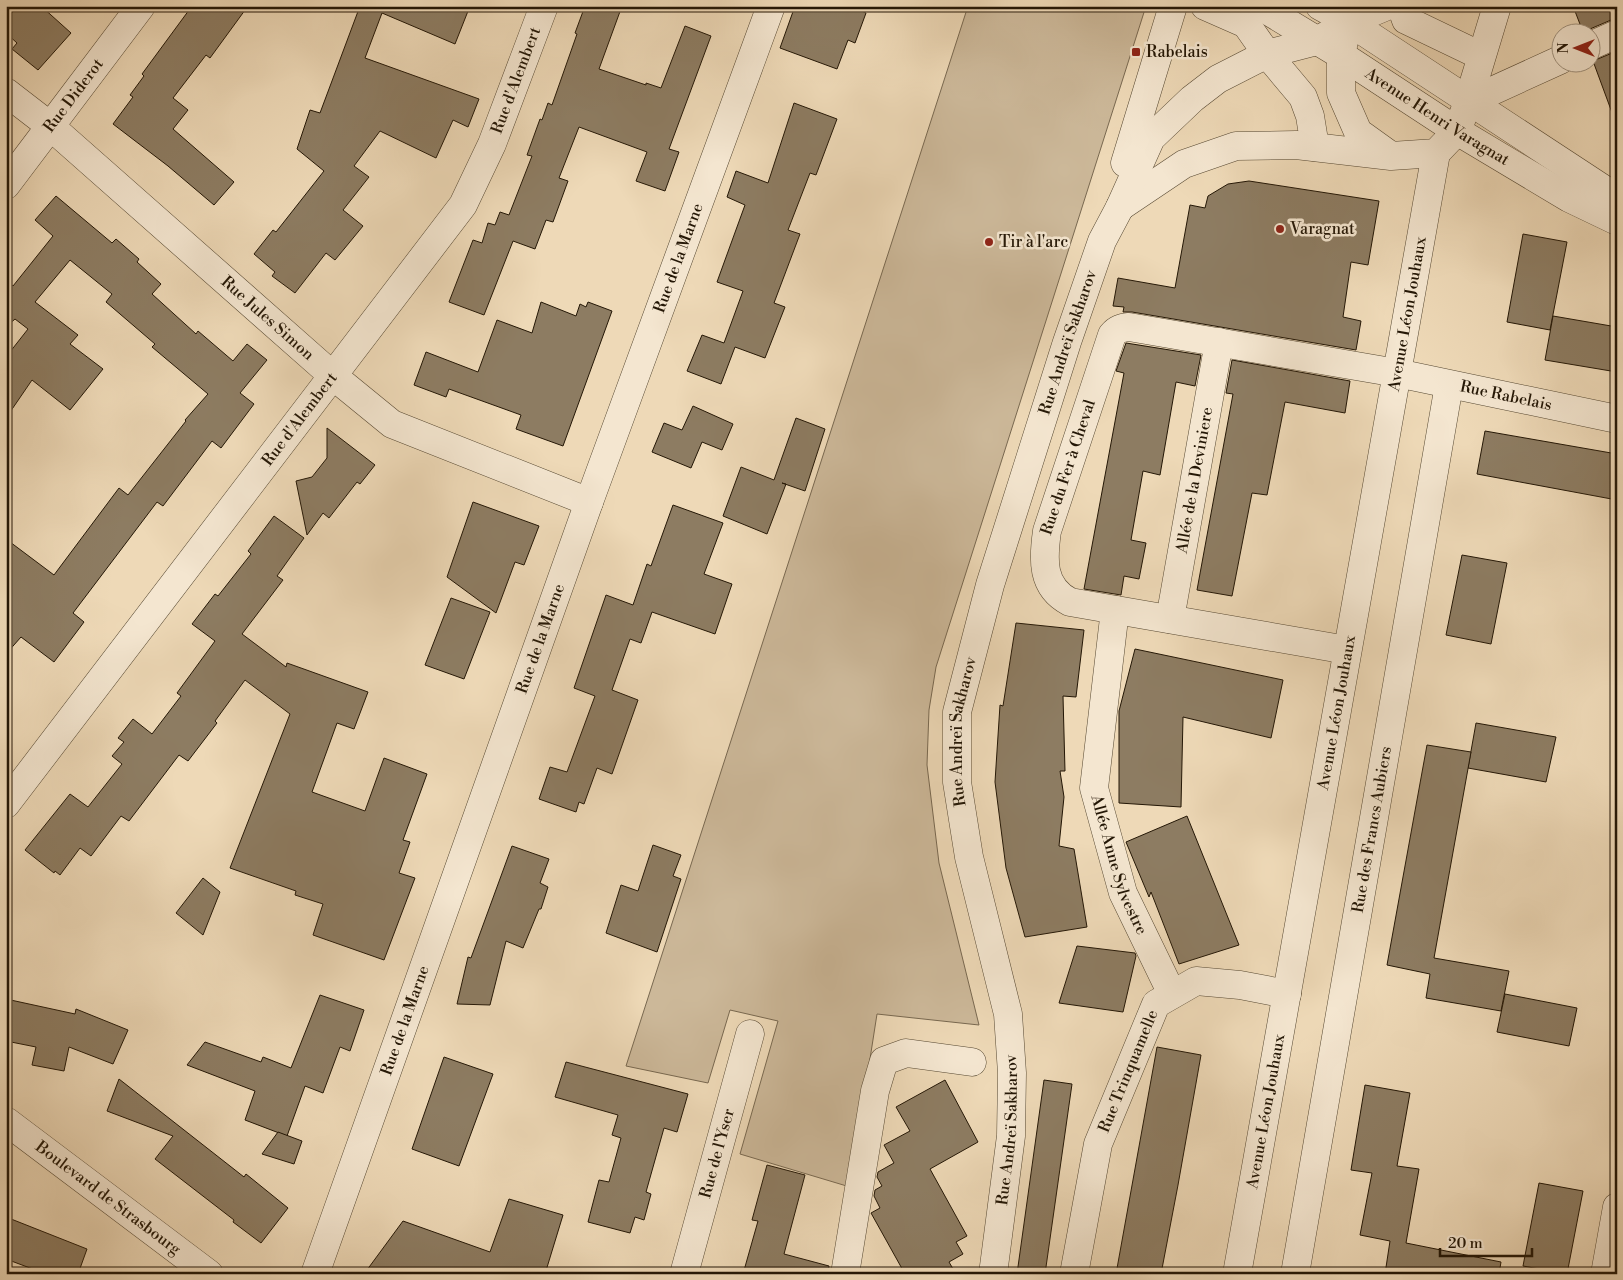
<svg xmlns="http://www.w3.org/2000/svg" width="1623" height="1280" viewBox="0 0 1623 1280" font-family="'Libre Bodoni',serif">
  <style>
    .green { fill: #ccb899; stroke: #786850 }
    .building { fill: #8d7c62; stroke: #241706 }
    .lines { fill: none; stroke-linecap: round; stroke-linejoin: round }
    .minor-casing { stroke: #564832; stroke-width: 29 }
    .minor { stroke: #f4e6d0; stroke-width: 28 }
    .poi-dot { fill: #8f2418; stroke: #f4e6d0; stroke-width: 2 }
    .labels { text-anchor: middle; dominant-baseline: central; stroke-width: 5; stroke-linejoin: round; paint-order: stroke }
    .poi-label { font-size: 16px; fill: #241706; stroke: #f4e6d0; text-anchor: start }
    .street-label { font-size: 16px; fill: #241706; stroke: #f4e6d0 }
  </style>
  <rect width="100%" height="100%" fill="#eed9b7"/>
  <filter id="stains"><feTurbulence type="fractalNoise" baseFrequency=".004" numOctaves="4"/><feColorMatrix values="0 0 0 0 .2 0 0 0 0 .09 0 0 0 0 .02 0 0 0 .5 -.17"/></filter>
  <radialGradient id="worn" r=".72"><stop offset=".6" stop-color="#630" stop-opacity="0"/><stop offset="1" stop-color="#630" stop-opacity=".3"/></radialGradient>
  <polygon class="green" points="968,6 1146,6 936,667 929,710 927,765 939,863 979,1025 877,1014 850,1187 740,1154 778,1021 730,1010 708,1083 626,1066"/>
  <g class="building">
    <polygon points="6,6 41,6 71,33 38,70 12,49 17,43 6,33"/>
    <polygon points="192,6 248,6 210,58 206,55 173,98 188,110 173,129 234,182 214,205 168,166 113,124 133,97 130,95 144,76 142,74"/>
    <polygon points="360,6 470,6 455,44 382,13 365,58 479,99 468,127 453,120 436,158 380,131 354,166 369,177 343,210 363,226 335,260 326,253 295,293 272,276 275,272 254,254 273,230 276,232 324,171 297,149 310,110 320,113"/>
    <polygon points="585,6 622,6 599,69 646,85 646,83 661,88 685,26 711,36 669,149 679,152 665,191 636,181 647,152 579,127 559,178 568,181 553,222 546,220 535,249 513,241 484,315 449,302 473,240 482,243 488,223 495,225 500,212 509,215 532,156 527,155 540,119 542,120 548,103 552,105 577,34 575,33"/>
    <polygon points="795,6 863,6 862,11 866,13 855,43 848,40 837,69 780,48"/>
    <polygon points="1573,6 1617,6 1617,19 1611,20 1583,32"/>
    <polygon points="1617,51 1617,117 1614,118 1593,61"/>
    <polygon points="794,103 837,119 816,175 810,173 788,230 800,234 774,303 785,307 765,358 735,347 721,384 687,371 702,335 724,343 743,291 717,282 745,205 727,197 736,171 768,183"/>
    <polygon points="1249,181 1379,201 1368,265 1351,262 1343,317 1361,321 1356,350 1132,312 1123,312 1124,307 1113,306 1118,278 1175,288 1190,205 1205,208 1208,196 1228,184"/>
    <polygon points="56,196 112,243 116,239 139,259 137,262 161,284 152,294 196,334 198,331 233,361 247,344 267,360 240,393 254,404 221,448 212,441 163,506 157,502 73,613 84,622 54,662 21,637 6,654 6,539 54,575 119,488 128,495 186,421 185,420 208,394 152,347 155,344 106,302 112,294 70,260 35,302 78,335 70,344 103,369 70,410 32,380 6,418 6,357 28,329 15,319 6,327 6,280 13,286 53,236 35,220"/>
    <polygon points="1523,234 1567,242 1550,330 1507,322"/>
    <polygon points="541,302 576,316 580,304 586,307 588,302 612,311 563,446 516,429 521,415 449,389 446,397 414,385 426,352 478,372 497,320 532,333"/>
    <polygon points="1553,316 1617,327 1617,372 1545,360"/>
    <polygon points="1126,343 1201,355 1195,386 1176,382 1160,475 1143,471 1131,540 1146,543 1139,579 1124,576 1121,595 1084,589 1124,373 1116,371"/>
    <polygon points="1232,360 1350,381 1345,413 1285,402 1267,495 1252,493 1232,596 1197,590 1233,394 1226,393"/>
    <polygon points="693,406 733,424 722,450 702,442 691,468 652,452 664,423 682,430"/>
    <polygon points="796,418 825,429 805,491 782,483 786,484 767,534 723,516 741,467 774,480"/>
    <polygon points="327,428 375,465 360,484 357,482 329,518 323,513 307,535 296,481 312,477 327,458"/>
    <polygon points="1485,431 1617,454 1617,500 1477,474"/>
    <polygon points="473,502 539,526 524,565 515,562 496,613 447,577"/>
    <polygon points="673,505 723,523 704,574 732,584 715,634 652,612 641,643 630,639 612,690 638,700 612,774 597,768 584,804 579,802 576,812 539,799 550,767 567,772 595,696 574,688 606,595 633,605 647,564 651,566"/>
    <polygon points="274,516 304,538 277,576 283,580 242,634 286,667 287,663 368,692 354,729 337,723 312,792 365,811 384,758 427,774 403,840 410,842 399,873 415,878 384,960 313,935 323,904 295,895 296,891 230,868 290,714 245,680 215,721 217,723 188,761 179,755 129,821 121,816 91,856 80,848 60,875 55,871 54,873 25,850 70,794 88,807 122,764 112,756 124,742 118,738 133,719 152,734 181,696 177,693 215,641 192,624 215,594 218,596 251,554 248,551"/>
    <polygon points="1462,555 1507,563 1491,644 1446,635"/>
    <polygon points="451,598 490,612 464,679 425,665"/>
    <polygon points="1016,623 1084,630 1076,697 1063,696 1065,771 1060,771 1064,797 1059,846 1074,849 1087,927 1025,937 1006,868 995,782 1000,705 1003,706"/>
    <polygon points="1135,649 1283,680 1271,738 1183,717 1181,807 1119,803 1119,711"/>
    <polygon points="1476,723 1556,737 1546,782 1468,768"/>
    <polygon points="1427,745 1471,752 1434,958 1509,971 1501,1011 1426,998 1430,974 1387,965"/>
    <polygon points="1187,816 1239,945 1179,964 1151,892 1149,897 1126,842"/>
    <polygon points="653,845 681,855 673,876 681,879 657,952 606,933 621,885 638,891"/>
    <polygon points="512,846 549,859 540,883 548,887 541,909 539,909 523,948 506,941 490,1005 457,1004 468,957 471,958"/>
    <polygon points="203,878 220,892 203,935 176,913"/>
    <polygon points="1077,946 1135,953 1136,956 1123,1012 1059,1003"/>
    <polygon points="1505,994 1577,1008 1569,1046 1497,1032"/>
    <polygon points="320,995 364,1010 350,1051 340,1047 323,1093 305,1086 287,1136 245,1120 255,1091 187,1065 205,1042 261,1062 263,1057 291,1068"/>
    <polygon points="6,999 75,1014 76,1009 128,1030 113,1064 69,1047 64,1071 32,1065 36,1047 6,1041"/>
    <polygon points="1157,1047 1201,1055 1178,1185 1161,1274 1116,1274"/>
    <polygon points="444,1057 493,1074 459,1166 412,1149"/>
    <polygon points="566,1062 688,1094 677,1132 664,1128 646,1192 651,1194 644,1220 635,1217 630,1233 588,1222 599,1180 609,1182 621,1138 612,1135 618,1115 555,1097"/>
    <polygon points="119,1079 244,1177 246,1174 288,1208 261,1243 233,1222 234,1220 155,1159 173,1136 107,1111"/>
    <polygon points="945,1080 978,1142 930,1169 967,1236 956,1242 963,1254 949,1262 956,1274 905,1274 871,1213 880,1208 874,1196 875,1190 882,1186 877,1177 878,1172 894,1163 884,1145 910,1131 896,1107"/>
    <polygon points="1044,1080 1072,1084 1045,1274 1017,1274"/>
    <polygon points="1365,1085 1410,1093 1397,1166 1419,1169 1406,1243 1501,1262 1499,1274 1385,1274 1390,1241 1360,1235 1372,1173 1351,1170"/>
    <polygon points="278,1132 302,1141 294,1164 262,1154"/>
    <polygon points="767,1165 805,1175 784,1254 829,1266 828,1274 743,1274 758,1221 752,1220"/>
    <polygon points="1539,1183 1583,1191 1567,1274 1523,1266"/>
    <polygon points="509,1199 563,1215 545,1274 364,1274 403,1221 490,1252"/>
    <polygon points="6,1217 87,1249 78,1274 46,1274 6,1259"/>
  </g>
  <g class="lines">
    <g class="minor-casing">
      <g id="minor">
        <polyline points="1205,6 1246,24 1267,54 1303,97 1310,116 1315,147"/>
        <path id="s1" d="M1260,6L1341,55L1457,131L1569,198L1617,221"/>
        <polyline points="1320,6 1349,22 1617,198"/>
        <polyline points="1401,6 1406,20 1481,56"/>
        <polyline points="1344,41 1341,55 1341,93 1358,132 1390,155"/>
        <polyline points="1590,46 1617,34"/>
        <path id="s2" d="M6,92L50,126L332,375L392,424L589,502"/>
        <polyline points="1468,102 1560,60"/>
        <polyline points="1125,163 1173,6"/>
        <path id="s3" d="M6,185L141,6"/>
        <polyline points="1120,207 1184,164 1236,146 1296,145 1391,156 1436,153 1457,131 1468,102 1497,6"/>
        <path id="s4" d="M1115,610L1094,788L1123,893L1172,994"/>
        <path id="s5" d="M1170,619L1219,342"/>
        <path id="s6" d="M1347,650L1070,602C1041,587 1043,559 1047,531L1112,335C1117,329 1121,328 1129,327L1397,373L1617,419"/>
        <path id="s7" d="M6,804L463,205L492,144L544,6"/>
        <path id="s8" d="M6,1121L209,1274"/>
        <path id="s9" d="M315,1274L589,502L771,6"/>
        <path id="s10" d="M684,1274L750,1034"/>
        <polyline points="845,1274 875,1091 884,1061 906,1053 972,1062"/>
        <path id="s11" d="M993,1274L1011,1136L1012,1073L1008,1014L969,857L957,782V712L990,585L1067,342L1102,241L1120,207L1151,138L1192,99L1218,79L1267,54L1317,41L1349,22L1387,6"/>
        <path id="s12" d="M1074,1274L1098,1144L1156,1004L1196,981L1240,985L1287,994"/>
        <path id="s13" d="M1237,1274L1436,153"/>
        <path id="s14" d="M1295,1274L1449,385"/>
        <polyline points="1605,1274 1617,1207"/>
      </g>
    </g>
    <use href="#minor" class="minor"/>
  </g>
  <g class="poi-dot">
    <rect x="1131" y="47" width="10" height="10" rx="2.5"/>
    <circle cx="1280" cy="229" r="5"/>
    <circle cx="989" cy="242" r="5"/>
  </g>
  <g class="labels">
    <g class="poi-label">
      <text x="1146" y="52">Rabelais</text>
      <text x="1290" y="229">Varagnat</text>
      <text x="999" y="242">Tir à l'arc</text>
    </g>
    <g class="street-label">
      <text stroke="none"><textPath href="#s7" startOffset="889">Rue d'Alembert</textPath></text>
      <text stroke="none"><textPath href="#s3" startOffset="112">Rue Diderot</textPath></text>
      <text stroke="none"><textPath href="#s1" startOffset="209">Avenue Henri Varagnat</textPath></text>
      <text stroke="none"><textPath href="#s9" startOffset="1079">Rue de la Marne</textPath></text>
      <text stroke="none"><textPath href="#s13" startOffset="975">Avenue Léon Jouhaux</textPath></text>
      <text stroke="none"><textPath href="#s2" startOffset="346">Rue Jules Simon</textPath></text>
      <text stroke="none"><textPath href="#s11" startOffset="955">Rue Andreï Sakharov</textPath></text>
      <text stroke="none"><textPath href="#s6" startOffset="971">Rue Rabelais</textPath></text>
      <text stroke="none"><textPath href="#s7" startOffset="484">Rue d'Alembert</textPath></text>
      <text stroke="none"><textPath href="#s6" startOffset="429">Rue du Fer à Cheval</textPath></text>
      <text stroke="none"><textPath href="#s5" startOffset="141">Allée de la Deviniere</textPath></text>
      <text stroke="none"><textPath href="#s9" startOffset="674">Rue de la Marne</textPath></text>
      <text stroke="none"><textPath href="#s13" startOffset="570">Avenue Léon Jouhaux</textPath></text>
      <text stroke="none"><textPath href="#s11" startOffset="550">Rue Andreï Sakharov</textPath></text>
      <text stroke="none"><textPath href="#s14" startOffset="451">Rue des Francs Aubiers</textPath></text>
      <text stroke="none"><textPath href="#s4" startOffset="260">Allée Anne Sylvestre</textPath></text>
      <text stroke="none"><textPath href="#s9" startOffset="269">Rue de la Marne</textPath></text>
      <text stroke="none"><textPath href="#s12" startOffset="211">Rue Trinquamelle</textPath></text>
      <text stroke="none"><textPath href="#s13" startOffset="165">Avenue Léon Jouhaux</textPath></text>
      <text stroke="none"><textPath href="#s11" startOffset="145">Rue Andreï Sakharov</textPath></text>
      <text stroke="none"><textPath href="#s10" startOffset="125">Rue de l'Yser</textPath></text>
      <text stroke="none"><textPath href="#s8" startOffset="128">Boulevard de Strasbourg</textPath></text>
    </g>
  </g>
  <rect width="1623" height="1280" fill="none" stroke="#eed9b7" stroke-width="25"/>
  <rect x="8" y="8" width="1608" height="1265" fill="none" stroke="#241706" stroke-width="2.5"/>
  <rect x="12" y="12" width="1598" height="1255" fill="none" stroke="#241706"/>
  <g transform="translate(1576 48) rotate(270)"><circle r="24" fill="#f4e6d0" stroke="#a1937f"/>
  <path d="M0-4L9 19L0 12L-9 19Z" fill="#8f2418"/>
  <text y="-8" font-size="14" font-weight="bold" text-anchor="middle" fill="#241706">N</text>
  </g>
  <path d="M1440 1248v8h92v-8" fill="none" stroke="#241706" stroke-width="2.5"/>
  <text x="1448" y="1248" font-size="15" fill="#241706" stroke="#f4e6d0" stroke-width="4" paint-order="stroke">20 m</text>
  <rect width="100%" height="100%" filter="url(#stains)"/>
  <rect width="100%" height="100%" fill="url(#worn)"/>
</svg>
